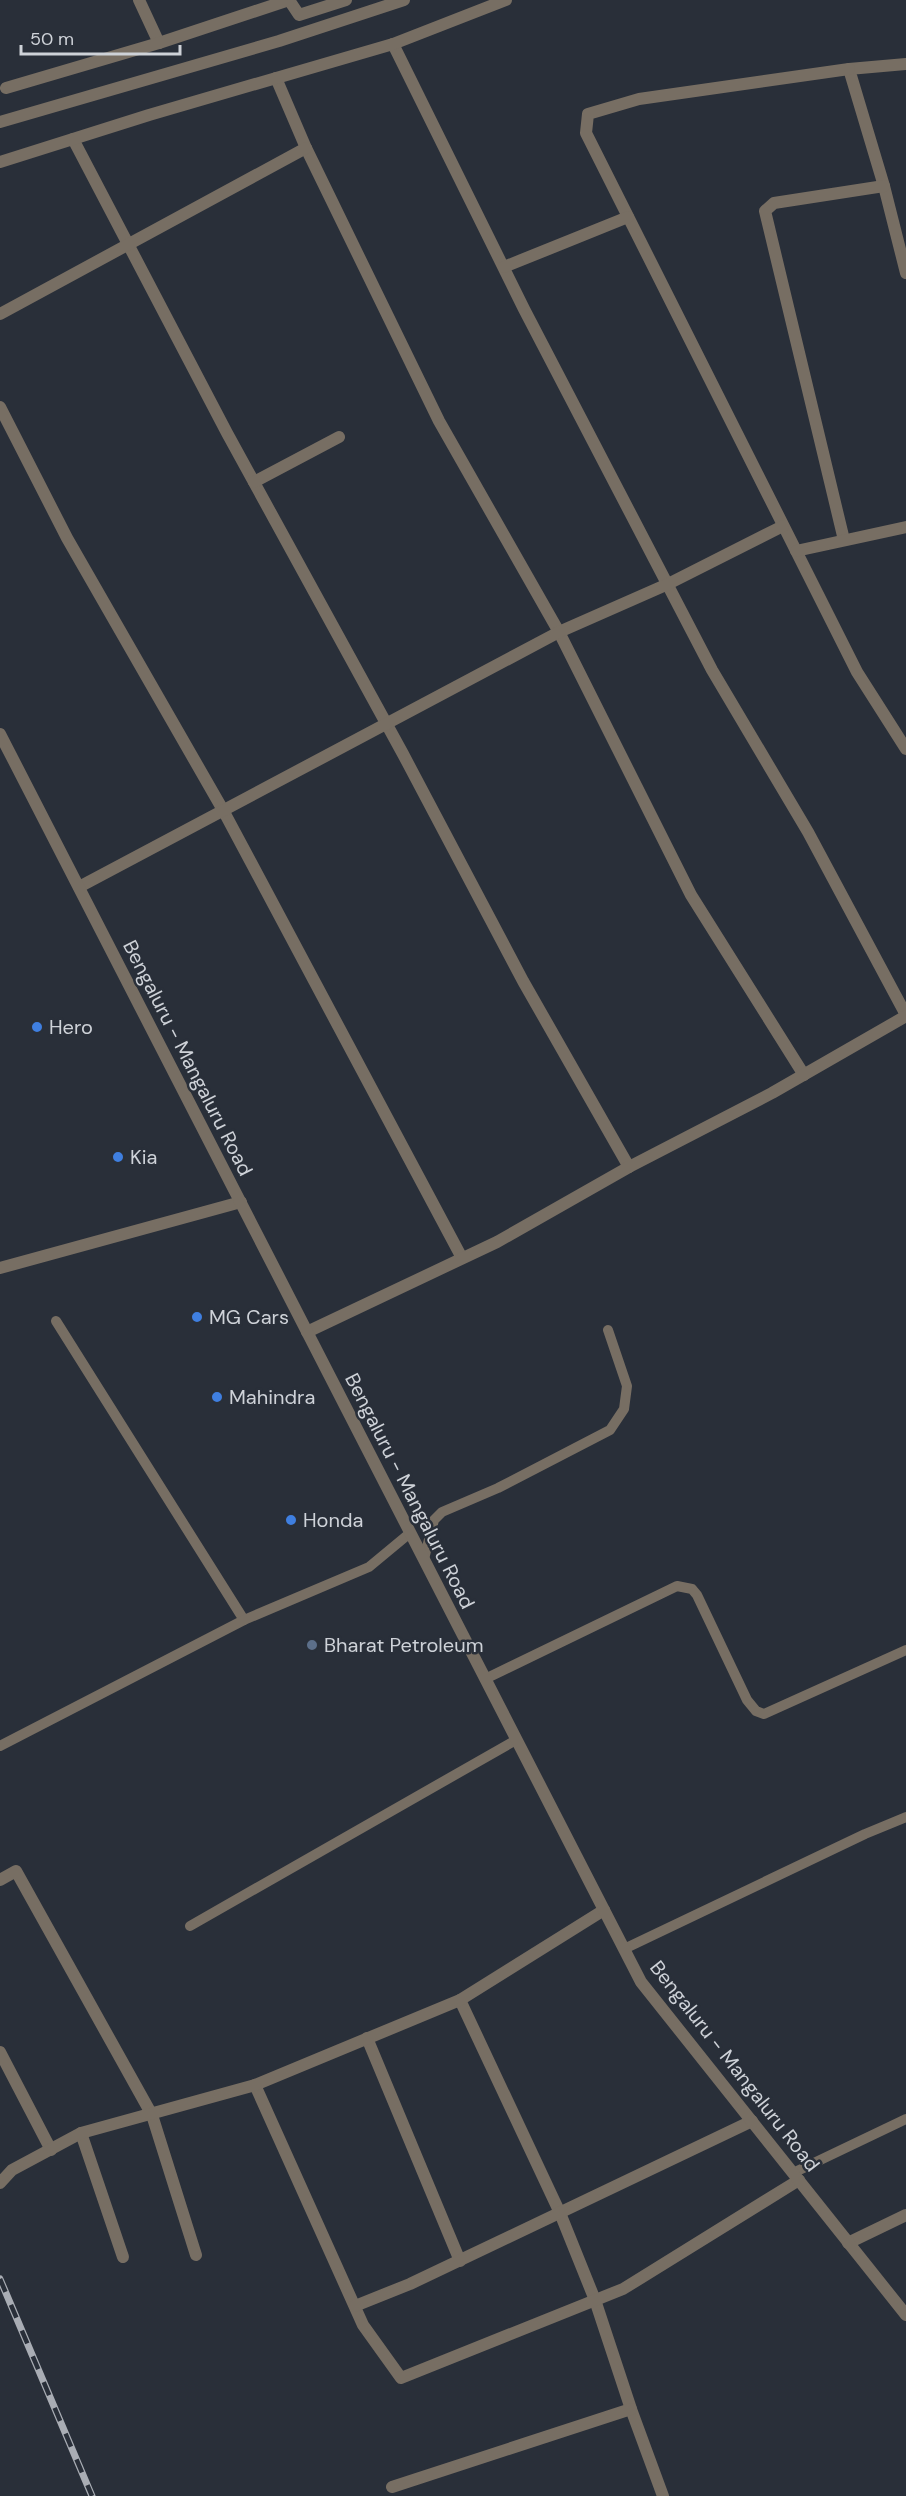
<svg xmlns="http://www.w3.org/2000/svg" width="906" height="2496" viewBox="0 0 906 2496" font-family="'DM Sans',sans-serif">
  <style>
    .lines { fill: none; stroke-linecap: round; stroke-linejoin: round }
    .service { stroke: #776e63; stroke-width: 10 }
    .minor { stroke: #776e63; stroke-width: 12 }
    .tertiary { stroke: #776e63; stroke-width: 12 }
    .rail-casing { stroke: #a9adb4; stroke-width: 7 }
    .rail { stroke: #292f39; stroke-width: 4.5; stroke-dasharray: 14; stroke-linecap: butt }
    .shop-dot { fill: #3f7fe0; stroke: #292f39; stroke-width: 2 }
    .service-dot { fill: #5c6f8a; stroke: #292f39; stroke-width: 2 }
    .labels { text-anchor: middle; dominant-baseline: central; stroke-width: 5; stroke-linejoin: round; paint-order: stroke }
    .poi-label { font-size: 20px; fill: #ced2d8; stroke: #292f39; text-anchor: start }
    .street-label { font-size: 20px; fill: #ced2d8; stroke: #292f39 }
  </style>
  <rect width="100%" height="100%" fill="#292f39"/>
  <g class="lines">
    <g class="service">
      <polyline points="56,1321 244,1620"/>
      <polyline points="424,1559 434,1520 442,1512 498,1488 610,1430 624,1409 627,1386 608,1330"/>
      <polyline points="485,1679 677,1586 692,1589 697,1595 747,1700 756,1711 764,1714 906,1650"/>
      <polyline points="0,1746 244,1620 369,1567 410,1533"/>
      <polyline points="190,1926 516,1740"/>
      <polyline points="624,1949 865,1834 906,1817"/>
      <polyline points="793,2173 906,2119"/>
    </g>
    <g class="minor">
      <polyline points="139,0 159,43"/>
      <polyline points="289,0 299,15 346,0"/>
      <polyline points="393,44 524,309 712,670 808,832 906,1015"/>
      <polyline points="906,64 849,69 884,186 906,273"/>
      <polyline points="849,69 639,99 588,114 586,133 857,672 906,749"/>
      <polyline points="276,78 306,148 439,421 559,632 691,895 804,1075"/>
      <polyline points="6,88 159,43 289,0"/>
      <polyline points="0,122 279,41 404,0"/>
      <polyline points="73,139 227,433 403,754 523,981 629,1167"/>
      <polyline points="0,162 149,115 393,44 506,0"/>
      <polyline points="504,267 628,217"/>
      <polyline points="0,314 306,148"/>
      <polyline points="0,407 67,538 223,810 462,1258"/>
      <polyline points="254,482 339,437"/>
      <polyline points="844,540 765,211 774,203 884,186"/>
      <polyline points="796,551 906,527"/>
      <polyline points="79,887 559,632 668,584 783,526"/>
      <polyline points="0,1268 241,1202"/>
      <polyline points="307,1332 497,1242 629,1167 772,1093 906,1016"/>
      <polyline points="0,1880 16,1871 152,2115 196,2255"/>
      <polyline points="460,2000 560,2213 595,2300 631,2409 663,2496"/>
      <polyline points="367,2038 460,2261"/>
      <polyline points="0,2052 51,2150"/>
      <polyline points="255,2085 363,2325 401,2378 623,2289 799,2180"/>
      <polyline points="81,2133 123,2257"/>
      <polyline points="0,2183 12,2170 81,2133 255,2085 460,2000 604,1910"/>
      <polyline points="848,2243 906,2215"/>
      <polyline points="355,2306 410,2284 752,2121"/>
      <polyline points="392,2487 631,2409"/>
    </g>
    <polyline class="tertiary" points="0,734 641,1982 906,2315"/>
    <g class="rail-casing">
      <polyline id="rail" points="0,2279 92,2496"/>
    </g>
    <use href="#rail" class="rail"/>
  </g>
  <g class="shop-dot">
    <circle cx="37" cy="1027" r="6"/>
    <circle cx="118" cy="1157" r="6"/>
    <circle cx="197" cy="1317" r="6"/>
    <circle cx="217" cy="1397" r="6"/>
    <circle cx="291" cy="1520" r="6"/>
  </g>
  <circle class="service-dot" cx="312" cy="1645" r="6"/>
  <g class="labels">
    <g class="poi-label">
      <text x="49" y="1027">Hero</text>
      <text x="130" y="1157">Kia</text>
      <text x="209" y="1317">MG Cars</text>
      <text x="229" y="1397">Mahindra</text>
      <text x="303" y="1520">Honda</text>
      <text x="324" y="1645">Bharat Petroleum</text>
    </g>
    <g class="street-label">
      <text transform="translate(188 1058) rotate(63)">Bengaluru - Mangaluru Road</text>
      <text transform="translate(410 1491) rotate(63)">Bengaluru - Mangaluru Road</text>
      <text transform="translate(735 2066) rotate(52)">Bengaluru - Mangaluru Road</text>
    </g>
  </g>
  <path d="M21 45v9h159v-9" fill="none" stroke="#ced2d8" stroke-width="3"/>
  <text x="30" y="45" font-size="18" fill="#ced2d8" stroke="#292f39" stroke-width="4.5" paint-order="stroke">50 m</text>
</svg>
